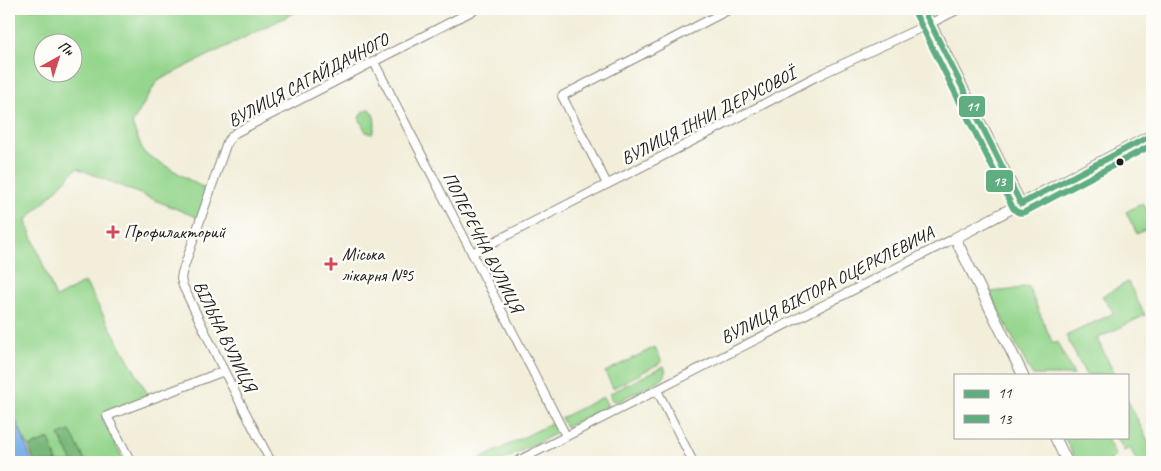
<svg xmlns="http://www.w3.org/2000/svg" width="1161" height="471" viewBox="0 0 1161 471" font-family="Caveat,sans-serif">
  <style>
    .green { fill: #94d68d; stroke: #587954; fill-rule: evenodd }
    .forest { fill: #77b778; stroke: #4a6a4a }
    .water { fill: #7cb0ea; stroke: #4c6683 }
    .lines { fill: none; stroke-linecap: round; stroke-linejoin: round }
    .street-casing { stroke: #87857b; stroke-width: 10 }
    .secondary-casing { stroke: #87857b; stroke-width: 12 }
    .street { stroke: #fff; stroke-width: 8 }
    .secondary { stroke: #fff; stroke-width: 10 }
    .bus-1-casing { stroke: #fdfcf7; stroke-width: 10 }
    .bus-2-casing { stroke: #fdfcf7; stroke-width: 10 }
    .bus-1 { stroke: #60ad81; stroke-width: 6 }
    .bus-2 { stroke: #60ad81; stroke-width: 6 }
    .bus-dot { fill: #1c1c1c; stroke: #fdfcf7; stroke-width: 2 }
    .poi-dot { fill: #d1495b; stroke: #fdfcf7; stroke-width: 2 }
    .labels { text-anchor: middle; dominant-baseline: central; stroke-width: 5; stroke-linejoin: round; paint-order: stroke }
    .street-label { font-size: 18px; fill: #1c1c1c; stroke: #fdfcf7 }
    .poi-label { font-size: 18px; fill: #1c1c1c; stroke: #fdfcf7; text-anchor: start }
    .line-badge { stroke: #fdfcf7; stroke-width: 2 }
    .badge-label { font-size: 14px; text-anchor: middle; font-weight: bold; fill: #fff }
  </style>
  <rect width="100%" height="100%" fill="#fdfcf7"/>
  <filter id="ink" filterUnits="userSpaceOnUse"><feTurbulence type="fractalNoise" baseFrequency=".02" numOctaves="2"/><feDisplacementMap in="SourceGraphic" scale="10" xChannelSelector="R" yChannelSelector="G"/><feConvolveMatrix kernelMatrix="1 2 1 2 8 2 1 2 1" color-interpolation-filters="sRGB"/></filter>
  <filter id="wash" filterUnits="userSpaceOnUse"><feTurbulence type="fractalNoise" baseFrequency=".0096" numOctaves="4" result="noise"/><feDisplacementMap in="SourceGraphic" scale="20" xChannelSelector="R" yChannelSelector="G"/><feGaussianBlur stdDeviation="1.12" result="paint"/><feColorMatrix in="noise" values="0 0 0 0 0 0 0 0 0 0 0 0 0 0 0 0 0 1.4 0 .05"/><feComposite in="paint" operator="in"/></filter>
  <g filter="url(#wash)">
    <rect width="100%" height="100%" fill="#f2eeda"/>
    <g class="green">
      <path d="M20,9H302L157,81L132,124L144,153L210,192L201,219L77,168L26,221L56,298L85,282L151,400L102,419L125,462H86L70,431L59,436L73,462H57L49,439L29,447L24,439L9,405V17ZM42,42H72V72H42Z"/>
      <path d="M370,109C375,115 377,128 372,134L366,132L359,118L362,112Z"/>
      <polygon points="1143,203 1152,221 1152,226 1137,234 1126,212"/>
      <polygon points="1128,282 1145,315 1097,339 1115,375 1086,375 1066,336 1114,313 1102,296"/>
      <polygon points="1028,286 1053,344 1057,342 1074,375 1032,375 989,292 1011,290"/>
      <polygon points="655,347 662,362 613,388 605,372"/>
      <path d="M664,366C666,372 667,374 662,379L617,402L612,400L609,394Z"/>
      <polygon points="603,397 608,406 566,427 561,418"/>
      <polygon points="1127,399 1152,449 1152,462 1137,462 1130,448 1124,451 1117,437 1127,437"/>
      <polygon points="554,422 557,429 555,434 500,462 474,462"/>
      <polygon points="1064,437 1106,437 1116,456 1110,460 1111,462 1077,462"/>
    </g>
    <g class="forest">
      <polygon points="70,431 86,462 73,462 59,435"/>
      <polygon points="49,439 57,462 34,462 29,447"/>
    </g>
    <polygon class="water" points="9,405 24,439 32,462 9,462"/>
  </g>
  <g filter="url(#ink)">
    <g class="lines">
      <g class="street-casing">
        <g id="street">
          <polyline points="374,62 566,436"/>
          <polyline points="607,184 562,96 730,9"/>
          <polyline points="472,253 722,126 815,77 931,23 959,9"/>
          <polyline points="657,390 693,462"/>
          <polyline points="131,462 107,416 224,371"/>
          <polyline points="271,462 224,371 183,286 181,279 182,273 227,142 235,133 476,9"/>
          <polyline points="516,462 955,238"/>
        </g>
      </g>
      <g class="secondary-casing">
        <g id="secondary">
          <polyline points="923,9 1021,204"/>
          <polyline points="1023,375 955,238 1152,135"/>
          <polyline points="1055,437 1067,462"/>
        </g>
      </g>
      <use href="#street" class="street"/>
      <use href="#secondary" class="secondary"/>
      <g class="bus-1-casing">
        <g id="bus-1">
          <polyline points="923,9 1021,204"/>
          <polyline points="1021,204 1152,135"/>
        </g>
      </g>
      <g class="bus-2-casing">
        <path id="bus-2" d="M915,13L1013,208C1016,212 1020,214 1025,212L1152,145"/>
      </g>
      <use href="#bus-1" class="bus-1"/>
      <use href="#bus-2" class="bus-2"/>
    </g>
  </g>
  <circle class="bus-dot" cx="1120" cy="162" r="4.5"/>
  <g class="poi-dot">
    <path d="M110.5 224.5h5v5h5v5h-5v5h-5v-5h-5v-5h5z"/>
    <path d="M328.5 256.5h5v5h5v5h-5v5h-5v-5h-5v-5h5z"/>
  </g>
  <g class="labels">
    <g class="street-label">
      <text transform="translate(308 80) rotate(-28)">ВУЛИЦЯ САГАЙДАЧНОГО</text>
      <text transform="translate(708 116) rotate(-27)">ВУЛИЦЯ ІННИ ДЕРУСОВОЇ</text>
      <text transform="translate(483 242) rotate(63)">ПОПЕРЕЧНА ВУЛИЦЯ</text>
      <text transform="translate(827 285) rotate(-27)">ВУЛИЦЯ ВІКТОРА ОЦЕРКЛЕВИЧА</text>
      <text transform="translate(225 336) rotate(64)">ВІЛЬНА ВУЛИЦЯ</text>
    </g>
    <g class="poi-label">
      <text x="124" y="232">Профилакторий</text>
      <text x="342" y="254">Міська<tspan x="342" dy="21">лікарня №5</tspan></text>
    </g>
  </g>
  <g class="line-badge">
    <rect x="958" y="95" width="28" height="23" rx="5" fill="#60ad81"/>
    <rect x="985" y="169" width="29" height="24" rx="5" fill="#60ad81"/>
  </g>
  <g class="badge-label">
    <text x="972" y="111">11</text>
    <text x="999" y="186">13</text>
  </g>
  <rect width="1161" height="471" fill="none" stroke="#fdfcf7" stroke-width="30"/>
  <rect x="954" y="374" width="175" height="65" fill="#fdfcf7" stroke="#a3a29f"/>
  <rect x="964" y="390" width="25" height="8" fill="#60ad81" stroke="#a3a29f"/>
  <text x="998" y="398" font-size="15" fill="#1c1c1c">11</text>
  <rect x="964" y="415" width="25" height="8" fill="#60ad81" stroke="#a3a29f"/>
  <text x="998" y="424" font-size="15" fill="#1c1c1c">13</text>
  <g transform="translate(58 58) rotate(39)"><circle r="24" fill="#fdfcf7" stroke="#a3a29f"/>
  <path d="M0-4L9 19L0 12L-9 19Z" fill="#d1495b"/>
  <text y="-8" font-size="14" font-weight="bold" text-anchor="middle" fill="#1c1c1c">Пн</text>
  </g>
</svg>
